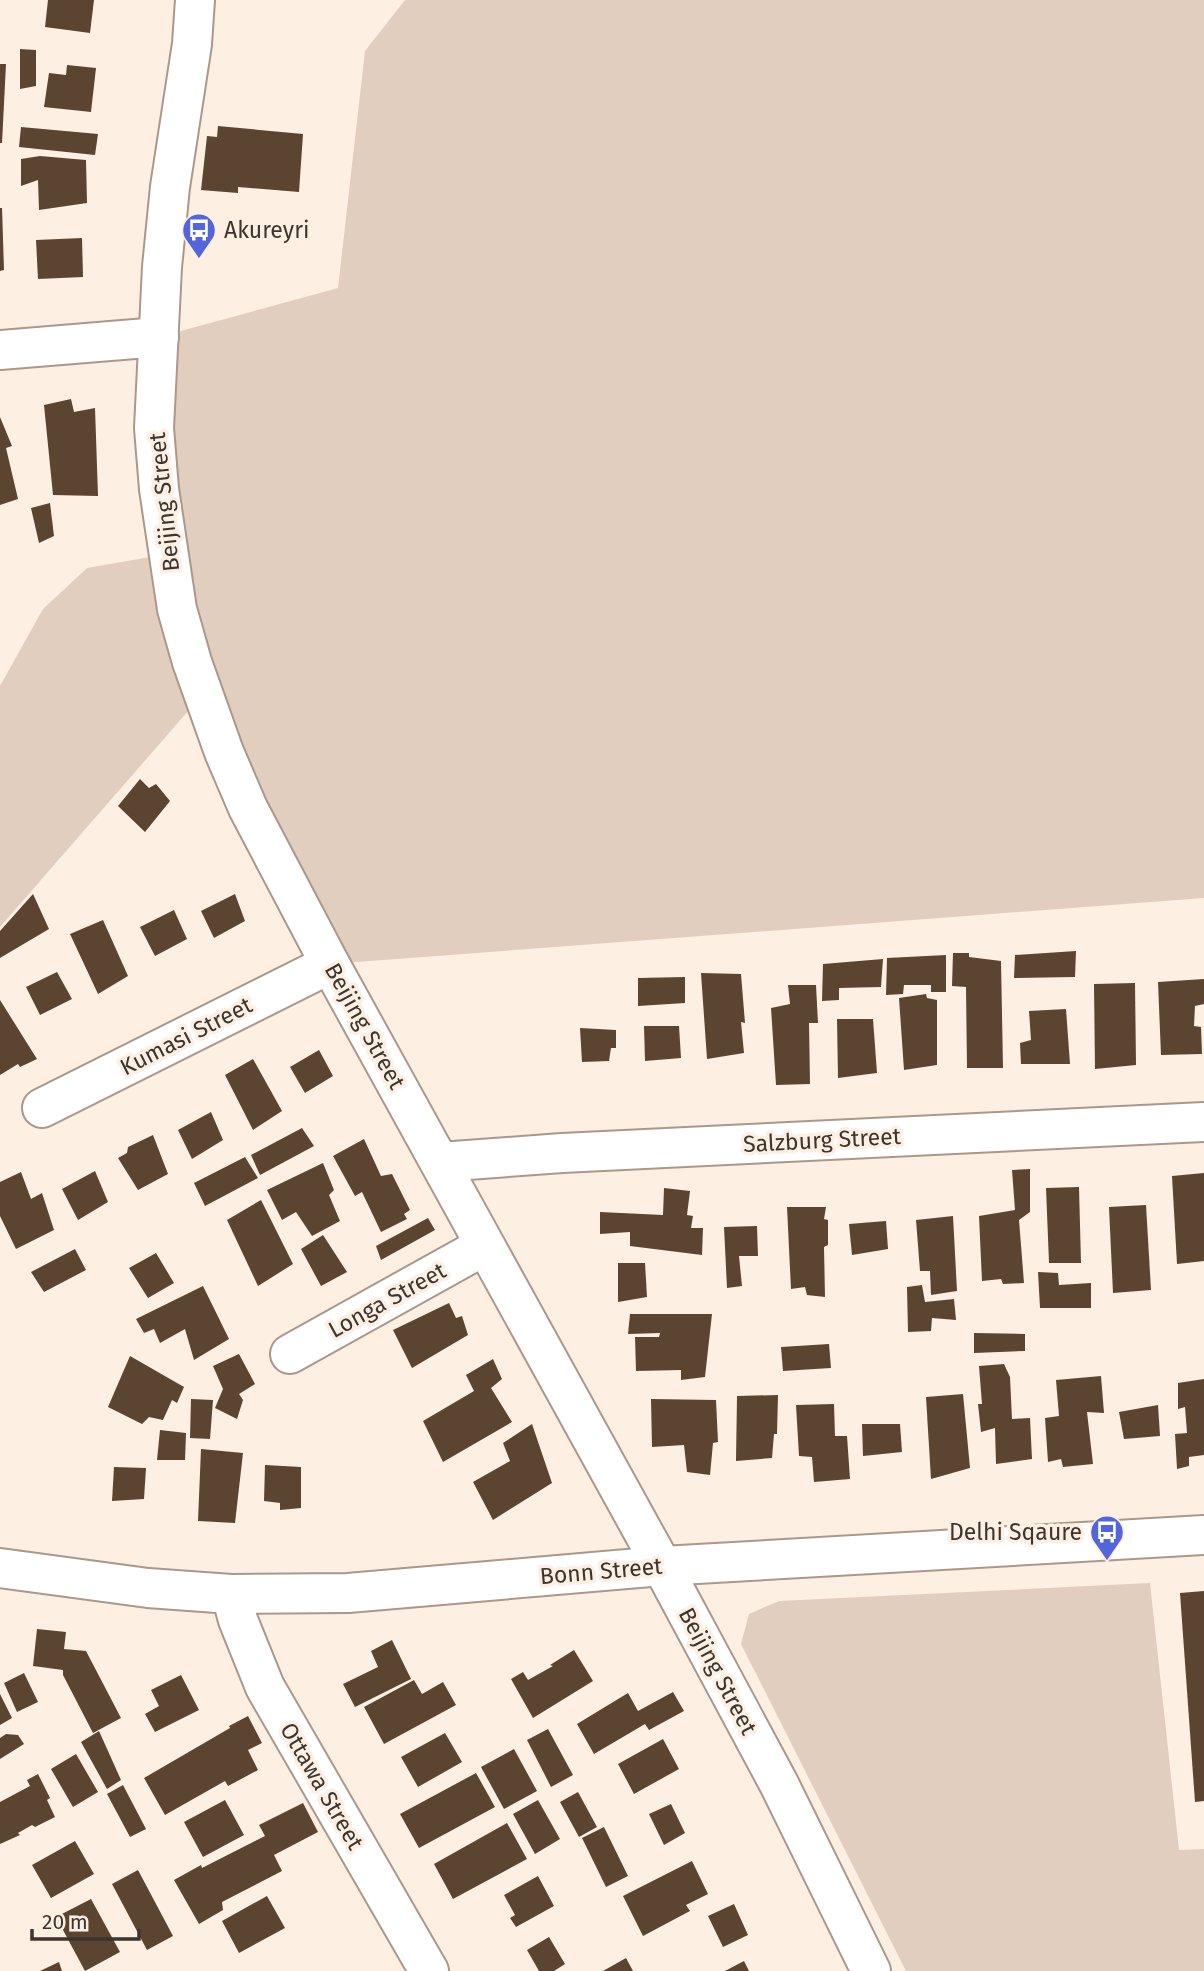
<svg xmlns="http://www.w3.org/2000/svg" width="1204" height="1971" viewBox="0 0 1204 1971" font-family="'Fira Sans',sans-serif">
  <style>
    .green { fill: #e2cebe }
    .building { fill: #5b4430 }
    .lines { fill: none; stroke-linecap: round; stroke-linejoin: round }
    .minor-casing { stroke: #aa988a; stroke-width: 42 }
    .minor { stroke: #fff; stroke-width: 38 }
    .labels { text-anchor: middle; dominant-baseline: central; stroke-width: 7; stroke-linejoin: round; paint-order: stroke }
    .poi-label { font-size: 23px; fill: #3c352f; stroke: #feefe3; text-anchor: start }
    .street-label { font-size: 23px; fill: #3c352f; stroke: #feefe3 }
  </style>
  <rect width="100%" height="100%" fill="#feefe3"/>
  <g class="green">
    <polygon points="405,0 1204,0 1204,898 330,964 203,694 0,927 0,686 43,609 87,568 168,554 159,337 338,288 365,51"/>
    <polygon points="1150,1583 1179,1850 1204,1849 1204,1971 906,1971 741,1644 749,1614 779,1601"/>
  </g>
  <g class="building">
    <polygon points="48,0 94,0 90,33 45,27"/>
    <polygon points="20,49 36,50 36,86 20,89"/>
    <polygon points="0,64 6,64 2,143 0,143"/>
    <polygon points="67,65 96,68 91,112 44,107 49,73 66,75"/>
    <polygon points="218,126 303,134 299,192 238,187 238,193 201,190 207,136 217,137"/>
    <polygon points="21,127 98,134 95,155 19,147"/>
    <polygon points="40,156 86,160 87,203 39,210 38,180 21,186 21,159"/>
    <polygon points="0,208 2,208 4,270 0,271"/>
    <polygon points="82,238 83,277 38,279 36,240"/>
    <polygon points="71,399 74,412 95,408 98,496 53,495 44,405"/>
    <polygon points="0,417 12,446 6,448 18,499 0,505"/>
    <polygon points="50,503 54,536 39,543 31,508"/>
    <polygon points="140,779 149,788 156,784 170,801 145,832 118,806"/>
    <polygon points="33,894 49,929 0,958 0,931"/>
    <polygon points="235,894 245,921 214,938 201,911"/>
    <polygon points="174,910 187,939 155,956 140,927"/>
    <polygon points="103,920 128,976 98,994 70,934"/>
    <polygon points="1076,951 1075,977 1014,978 1015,955"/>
    <polygon points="953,953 969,953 969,957 1001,961 1003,1068 967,1068 966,987 952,986"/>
    <polygon points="946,955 946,992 931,992 931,985 904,985 903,994 886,995 887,958"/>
    <polygon points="883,959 881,987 839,988 839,1000 822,1001 823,964"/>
    <polygon points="57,972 72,999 40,1015 26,987"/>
    <polygon points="701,973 741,974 745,1023 741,1022 744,1053 707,1059"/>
    <polygon points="685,977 685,1003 638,1006 638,978"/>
    <polygon points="1204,979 1204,1004 1195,1006 1194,1026 1201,1027 1202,1054 1161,1055 1158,982"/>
    <polygon points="1135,983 1136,1065 1095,1069 1094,984"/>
    <polygon points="788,985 816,985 818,1023 809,1023 810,1084 776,1085 771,1008 790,1004"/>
    <polygon points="926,994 927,998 937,1000 937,1065 904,1070 899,998"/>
    <polygon points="0,1000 37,1059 20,1067 18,1064 0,1075"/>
    <polygon points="1066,1009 1070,1064 1021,1064 1020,1043 1031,1040 1029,1011"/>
    <polygon points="837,1019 873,1019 877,1073 838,1078"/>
    <polygon points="644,1026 679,1026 681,1058 645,1061"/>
    <polygon points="580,1028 616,1030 616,1048 611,1048 609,1061 582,1062"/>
    <polygon points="319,1050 333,1076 305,1093 290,1067"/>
    <polygon points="253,1059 282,1111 253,1130 225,1075"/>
    <polygon points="211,1112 223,1140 192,1159 178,1130"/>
    <polygon points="302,1128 314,1146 260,1175 251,1155"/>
    <polygon points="153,1135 168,1174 138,1190 118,1158 127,1153 128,1147"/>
    <polygon points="364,1139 381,1176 392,1174 410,1210 404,1214 407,1219 381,1232 362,1192 355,1196 333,1156"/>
    <polygon points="245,1157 258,1178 205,1206 194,1183"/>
    <polygon points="323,1163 334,1190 329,1195 340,1221 312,1236 296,1212 282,1220 267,1190"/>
    <polygon points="1030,1169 1030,1212 1019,1220 1024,1283 1003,1284 1001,1279 982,1281 979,1216 1015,1210 1012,1170"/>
    <polygon points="95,1171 108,1202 78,1220 62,1189"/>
    <polygon points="21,1172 31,1199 42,1193 54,1230 16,1249 0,1216 0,1182"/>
    <polygon points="1204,1173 1204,1261 1177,1264 1172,1176"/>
    <polygon points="1079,1187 1081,1263 1049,1263 1046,1188"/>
    <polygon points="664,1188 690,1191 687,1215 693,1216 691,1228 703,1228 702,1255 630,1246 630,1232 600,1234 600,1212 663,1215"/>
    <polygon points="261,1200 293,1264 258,1286 227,1220"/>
    <polygon points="1146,1205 1151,1290 1113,1293 1109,1207"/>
    <polygon points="787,1207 826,1207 824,1219 828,1220 828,1245 824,1247 825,1297 807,1295 805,1287 791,1289"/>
    <polygon points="953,1216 957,1291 931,1295 930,1271 920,1271 916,1220"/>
    <polygon points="428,1218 435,1230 381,1260 376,1246"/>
    <polygon points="886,1221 888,1249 852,1255 849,1224"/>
    <polygon points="757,1226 758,1256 739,1256 742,1286 727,1288 724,1227"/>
    <polygon points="323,1235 347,1272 321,1286 301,1249"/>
    <polygon points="75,1249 86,1270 44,1292 31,1272"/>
    <polygon points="156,1253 174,1283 148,1298 129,1268"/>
    <polygon points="618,1263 645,1263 647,1297 618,1302"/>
    <polygon points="1038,1272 1058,1273 1059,1285 1091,1283 1091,1308 1040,1308"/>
    <polygon points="922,1285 925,1302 954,1299 956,1320 932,1318 931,1331 908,1332 907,1287"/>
    <polygon points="203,1286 229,1339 194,1360 185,1329 160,1343 154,1329 144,1333 136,1319"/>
    <polygon points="449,1303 456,1318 462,1316 468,1335 412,1368 393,1330"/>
    <polygon points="630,1314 712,1314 705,1377 681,1380 681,1370 636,1371 635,1337 659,1337 660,1333 628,1334"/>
    <polygon points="974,1333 1025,1334 1025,1351 974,1353"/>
    <polygon points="829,1344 831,1368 783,1371 781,1347"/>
    <polygon points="239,1354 255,1384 239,1394 243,1400 237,1419 215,1408 223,1389 213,1366"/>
    <polygon points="130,1356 184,1387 177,1403 172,1400 163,1420 149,1417 142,1424 108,1407"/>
    <polygon points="493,1359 502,1379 491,1388 512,1422 443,1462 423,1421 474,1391 466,1375"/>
    <polygon points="1004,1364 1010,1377 1012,1419 1030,1418 1032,1459 996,1464 995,1428 981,1432 978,1404 982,1404 979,1366"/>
    <polygon points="1101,1376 1104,1413 1087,1412 1093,1464 1063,1467 1061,1459 1048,1462 1045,1418 1059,1416 1056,1380"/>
    <polygon points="1204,1379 1204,1455 1189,1457 1189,1466 1177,1469 1175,1434 1187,1433 1185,1407 1178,1409 1178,1383"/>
    <polygon points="963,1394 970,1468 931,1479 926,1397"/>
    <polygon points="778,1395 777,1434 774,1434 772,1458 736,1461 737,1396"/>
    <polygon points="191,1399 213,1400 210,1439 190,1438"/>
    <polygon points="651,1399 716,1400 718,1442 713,1443 710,1475 687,1472 684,1445 652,1447"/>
    <polygon points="834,1404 835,1436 847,1436 850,1479 814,1482 812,1457 799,1456 796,1405"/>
    <polygon points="1158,1405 1160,1436 1124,1439 1119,1412"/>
    <polygon points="532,1424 552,1483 493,1520 473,1482 510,1461 503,1443"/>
    <polygon points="862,1424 900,1424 902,1452 863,1456"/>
    <polygon points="160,1430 186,1433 185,1460 157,1460"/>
    <polygon points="201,1449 243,1453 235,1523 198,1521"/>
    <polygon points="265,1465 301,1467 301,1508 280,1510 280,1503 264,1501"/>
    <polygon points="114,1467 146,1468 144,1499 112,1501"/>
    <polygon points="1204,1591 1204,1801 1195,1802 1180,1593"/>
    <polygon points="37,1629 66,1632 64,1649 86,1651 121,1718 93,1733 63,1675 63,1670 33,1666"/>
    <polygon points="392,1640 411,1679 355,1707 343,1684 378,1667 371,1651"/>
    <polygon points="574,1650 593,1681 533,1718 511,1679 523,1672 528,1680 553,1666 550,1665"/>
    <polygon points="24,1673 38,1702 17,1712 4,1683"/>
    <polygon points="181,1675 199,1710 155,1732 145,1714 159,1706 151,1690"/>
    <polygon points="414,1680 422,1694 443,1682 456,1705 384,1744 364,1707"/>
    <polygon points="673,1692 684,1711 649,1730 645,1724 594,1754 577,1724 628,1693 638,1711"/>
    <polygon points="0,1694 12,1718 0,1725"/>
    <polygon points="248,1716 262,1743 248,1750 258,1770 228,1786 225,1781 165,1815 144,1778 230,1728 229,1726"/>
    <polygon points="548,1729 573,1775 551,1787 527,1740"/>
    <polygon points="99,1731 121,1780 107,1789 81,1742"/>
    <polygon points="445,1733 462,1762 418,1787 401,1757"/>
    <polygon points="6,1734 18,1735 24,1744 0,1759 0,1738"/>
    <polygon points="663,1739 679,1769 634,1794 618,1764"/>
    <polygon points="514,1749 537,1791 504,1809 481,1767"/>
    <polygon points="76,1754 98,1792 73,1807 51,1769"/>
    <polygon points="476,1773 495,1807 419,1848 400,1814"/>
    <polygon points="38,1774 50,1798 47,1800 55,1817 35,1827 32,1825 18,1833 20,1835 0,1844 0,1802 30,1786 27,1780"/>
    <polygon points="123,1785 146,1829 130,1837 107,1794"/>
    <polygon points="578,1792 597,1827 579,1837 560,1802"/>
    <polygon points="225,1800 244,1835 203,1857 184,1822"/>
    <polygon points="538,1800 560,1839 535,1854 513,1814"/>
    <polygon points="303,1803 318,1832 274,1855 282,1871 222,1902 223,1910 199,1924 174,1880 201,1865 202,1868 265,1836 259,1825"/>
    <polygon points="671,1804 685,1833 664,1845 649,1814"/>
    <polygon points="507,1823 527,1859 453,1899 434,1864"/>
    <polygon points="604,1827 628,1876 606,1887 582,1838"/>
    <polygon points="75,1841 94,1874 51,1898 32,1865"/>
    <polygon points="692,1861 708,1894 686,1905 690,1911 643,1936 623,1896"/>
    <polygon points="138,1870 173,1936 147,1950 112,1884"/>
    <polygon points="538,1876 554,1906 516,1927 510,1918 515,1915 504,1895"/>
    <polygon points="267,1896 285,1928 239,1953 222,1921"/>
    <polygon points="91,1899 120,1952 85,1971 56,1917"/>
    <polygon points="734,1904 748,1935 723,1947 708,1916"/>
    <polygon points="549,1937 565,1964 554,1971 539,1971 527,1950"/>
    <polygon points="626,1958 633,1971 603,1971"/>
    <polygon points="744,1961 749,1971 725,1971"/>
    <polygon points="59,1962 62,1971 40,1971"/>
  </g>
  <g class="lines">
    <g class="minor-casing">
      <g id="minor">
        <polyline points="195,0 192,44 170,187 162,267 154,428 159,489 177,609 192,662 224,752 248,808 330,964 662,1566 779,1784 871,1971"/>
        <polyline points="0,350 159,337"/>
        <polyline points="42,1108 330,964"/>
        <polyline points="440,1162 562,1153 1204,1122"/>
        <polyline points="290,1354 484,1246"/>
        <polyline points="0,1568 148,1588 231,1594 348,1593 662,1566 1204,1535"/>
        <polyline points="231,1594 238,1620 265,1687 429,1971"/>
      </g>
    </g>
    <use href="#minor" class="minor"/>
  </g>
  <defs>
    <g id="bus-pin" transform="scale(1.75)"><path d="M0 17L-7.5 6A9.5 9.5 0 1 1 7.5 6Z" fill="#5265db" stroke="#feefe3"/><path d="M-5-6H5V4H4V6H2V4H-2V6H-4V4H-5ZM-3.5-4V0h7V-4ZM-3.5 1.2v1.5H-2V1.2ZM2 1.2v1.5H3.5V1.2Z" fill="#fff"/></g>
  </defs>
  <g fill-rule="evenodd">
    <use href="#bus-pin" x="199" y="230"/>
    <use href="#bus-pin" x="1107" y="1532"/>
  </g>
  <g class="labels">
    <g class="poi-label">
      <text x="224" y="230">Akureyri</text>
      <text x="1082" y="1532" text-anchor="end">Delhi Sqaure</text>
    </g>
    <g class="street-label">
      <text transform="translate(164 502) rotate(-96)">Beijing Street</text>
      <text transform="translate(365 1026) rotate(61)">Beijing Street</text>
      <text transform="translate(186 1036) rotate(-27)">Kumasi Street</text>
      <text transform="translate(822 1140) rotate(-3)">Salzburg Street</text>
      <text transform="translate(387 1300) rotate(-29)">Longa Street</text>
      <text transform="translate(601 1571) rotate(-5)">Bonn Street</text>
      <text transform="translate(718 1671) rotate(62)">Beijing Street</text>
      <text transform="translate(322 1786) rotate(60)">Ottawa Street</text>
    </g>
  </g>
  <path d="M32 1929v10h107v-10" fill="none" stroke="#3c352f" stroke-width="3.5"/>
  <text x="42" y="1929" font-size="21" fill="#3c352f" stroke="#feefe3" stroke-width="5" paint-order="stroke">20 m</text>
</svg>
